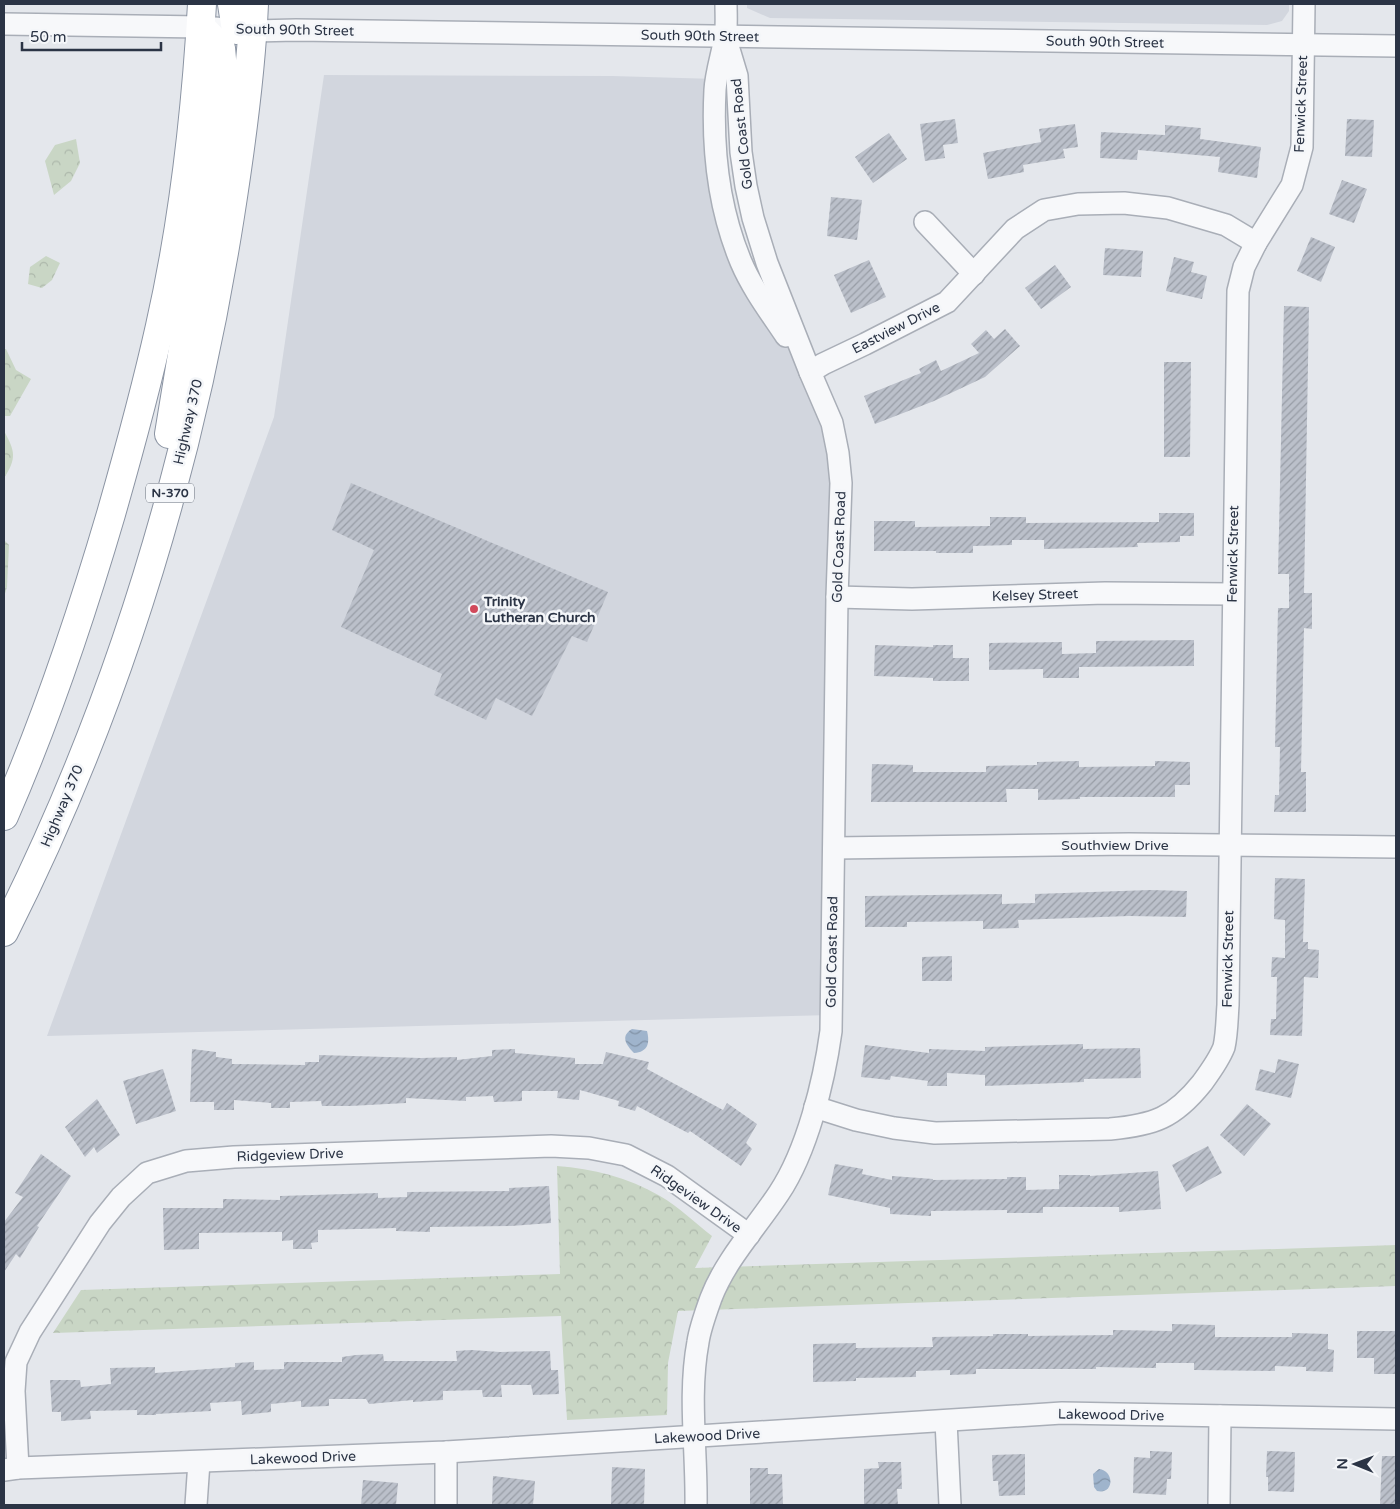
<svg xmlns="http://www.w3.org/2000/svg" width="1400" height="1509" viewBox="0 0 1400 1509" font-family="'Varela Round',sans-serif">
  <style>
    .built { fill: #d2d6de }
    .forest { fill: url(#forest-crowns) }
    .water { fill: url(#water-waves) }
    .building { fill: url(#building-hatch) }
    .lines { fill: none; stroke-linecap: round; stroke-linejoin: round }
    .minor-casing { stroke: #a9aeb7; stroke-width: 24 }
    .highway-casing { stroke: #8b94a3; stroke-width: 30 }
    .minor { stroke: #f7f8fa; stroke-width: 21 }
    .highway { stroke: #fff; stroke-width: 28 }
    .poi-dot { fill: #d1495b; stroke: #f4f6f9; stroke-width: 2 }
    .labels { text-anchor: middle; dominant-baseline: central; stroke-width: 5; stroke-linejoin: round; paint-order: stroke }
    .shield { fill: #f4f6f9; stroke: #676e7b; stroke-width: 1 }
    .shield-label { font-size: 12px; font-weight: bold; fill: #2b3445 }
    .street-label { font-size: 14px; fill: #2b3445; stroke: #f4f6f9 }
    .poi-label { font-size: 14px; font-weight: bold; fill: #2b3445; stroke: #f4f6f9; text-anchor: start }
  </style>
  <defs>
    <pattern id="forest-crowns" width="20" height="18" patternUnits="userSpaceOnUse" patternTransform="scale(1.25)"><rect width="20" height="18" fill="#c9d6c5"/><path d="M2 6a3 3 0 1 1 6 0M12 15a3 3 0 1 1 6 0" fill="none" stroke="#adb8ab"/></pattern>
    <pattern id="water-waves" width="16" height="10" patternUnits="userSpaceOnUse" patternTransform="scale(1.25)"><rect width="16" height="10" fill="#9fb4cc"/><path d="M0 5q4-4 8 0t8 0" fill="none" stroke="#8293a7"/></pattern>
    <pattern id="building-hatch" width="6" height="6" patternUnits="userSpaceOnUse" patternTransform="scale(1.25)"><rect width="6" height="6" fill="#bbc0ca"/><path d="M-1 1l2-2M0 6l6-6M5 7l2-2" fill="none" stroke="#989da6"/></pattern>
  </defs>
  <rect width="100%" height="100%" fill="#e4e7ec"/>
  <g class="built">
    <polygon points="747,4 1289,4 1289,11 1282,21 1267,25 770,18 747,8"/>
    <polygon points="324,75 612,76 716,79 730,232 810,372 832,423 831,1015 47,1036 274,417"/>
  </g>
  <g class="forest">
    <polygon points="76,139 80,163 71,181 54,195 45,161 55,145"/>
    <polygon points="46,256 60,263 52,280 42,288 28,284 30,267"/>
    <polygon points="4,349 6,349 16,370 31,379 10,416 4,416"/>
    <path d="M4,431C15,451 17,458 4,478Z"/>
    <polygon points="4,540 9,545 7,587 4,597"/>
    <path d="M557,1166C593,1169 628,1177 660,1196C679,1207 695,1223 712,1236L695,1268L1396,1245V1286L678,1311L668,1363L667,1415L567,1420L561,1316L53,1333L81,1290L560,1274Z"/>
  </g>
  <g class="water">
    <path d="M632,1029L647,1031C650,1043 648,1052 634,1053C626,1045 620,1036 632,1029Z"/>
    <path d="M1099,1469C1115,1471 1114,1495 1097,1491L1094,1487L1093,1474Z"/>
  </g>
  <g class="building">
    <polygon points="955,119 958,143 943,145 945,158 925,161 920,124"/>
    <polygon points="1347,119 1374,120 1372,157 1345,156"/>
    <polygon points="1075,124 1078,147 1063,149 1065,158 1023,165 1024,172 988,179 983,153 1041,142 1039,129"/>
    <polygon points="1165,125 1201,128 1200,139 1261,147 1257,178 1218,172 1220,157 1138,150 1137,160 1100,158 1101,132 1165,135"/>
    <polygon points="889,133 907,159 873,183 855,157"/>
    <polygon points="1342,180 1367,189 1354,223 1329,214"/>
    <polygon points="831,197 862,200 857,240 827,236"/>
    <polygon points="1311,237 1335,247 1321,282 1297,271"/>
    <polygon points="1105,248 1143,251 1141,277 1103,275"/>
    <polygon points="1174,257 1194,262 1191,272 1207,276 1202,299 1166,291"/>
    <polygon points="869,260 886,297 851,313 834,275"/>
    <polygon points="1055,265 1071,287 1041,309 1025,288"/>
    <polygon points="1284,306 1309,307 1304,593 1312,593 1312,629 1304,628 1301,772 1306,772 1306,812 1274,812 1275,795 1279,795 1280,747 1275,747 1278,608 1289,608 1289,574 1278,574"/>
    <polygon points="1005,329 1020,346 985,377 934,401 875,424 864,396 921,373 919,369 936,360 941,371 979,353 971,344 986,330 994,339"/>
    <polygon points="1164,362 1191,362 1190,457 1164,457"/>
    <polygon points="351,483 608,592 587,642 572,636 532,716 496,698 486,720 434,695 442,674 341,627 374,550 332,530"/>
    <polygon points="1159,513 1194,513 1194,536 1180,536 1180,542 1137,543 1138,547 1044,549 1044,540 1012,540 1012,545 973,546 973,553 936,553 936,551 874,551 874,521 915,521 915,527 990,526 990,517 1026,517 1026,523 1159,522"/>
    <polygon points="1194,640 1194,666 1079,667 1079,678 1043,678 1043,669 989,670 989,643 1062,642 1062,654 1096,653 1096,641"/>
    <polygon points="875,645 933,647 933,645 953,645 953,658 969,658 969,681 933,681 933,678 874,676"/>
    <polygon points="1079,761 1079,767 1155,766 1155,761 1190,762 1190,785 1175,785 1175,797 1080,797 1080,799 1038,800 1038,789 1006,789 1007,802 871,802 872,764 913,765 913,772 986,772 986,766 1037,765 1037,762"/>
    <polygon points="1275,878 1305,879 1303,942 1308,942 1308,949 1319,950 1318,978 1304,977 1302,1036 1270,1035 1271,1019 1276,1019 1277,977 1271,977 1272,957 1285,958 1285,920 1274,919"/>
    <polygon points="1150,890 1187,891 1186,917 1129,916 1018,920 1019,928 983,929 983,921 907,922 907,927 865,927 865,896 1002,894 1002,904 1035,903 1035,894"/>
    <polygon points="952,956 952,981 922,981 922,957"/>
    <polygon points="1083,1044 1083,1049 1140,1048 1141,1078 1084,1079 1084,1082 985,1086 985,1075 947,1073 947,1086 927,1086 928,1081 891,1076 890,1080 861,1077 865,1045 929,1053 929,1049 985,1051 985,1047"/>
    <polygon points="192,1049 216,1052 216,1057 232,1059 232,1064 305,1065 305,1062 319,1062 319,1055 421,1058 457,1057 457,1060 492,1056 492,1050 515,1049 515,1053 575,1058 575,1064 603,1064 606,1052 649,1062 647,1069 723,1110 727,1103 757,1124 746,1143 752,1149 741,1166 690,1131 688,1133 637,1106 635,1111 618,1106 619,1101 580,1090 579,1100 557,1098 558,1091 522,1091 522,1101 494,1102 493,1096 466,1097 466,1101 406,1098 406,1103 350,1106 322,1106 321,1101 290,1102 290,1108 271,1108 271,1103 234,1100 234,1110 214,1110 214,1102 190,1102"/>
    <polygon points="1278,1059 1299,1064 1291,1098 1255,1090 1260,1069 1275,1073"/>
    <polygon points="163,1069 176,1111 136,1124 123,1081"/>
    <polygon points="97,1099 120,1135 97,1153 94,1147 85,1157 65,1127"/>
    <polygon points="1247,1104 1271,1124 1244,1156 1220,1135"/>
    <polygon points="1208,1146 1222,1173 1186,1192 1172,1165"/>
    <polygon points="41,1154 71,1176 37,1226 39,1227 20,1258 16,1254 4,1272 4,1222 23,1197 15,1193"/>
    <polygon points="835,1164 863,1169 862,1174 892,1180 892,1176 933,1179 933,1180 1007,1179 1007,1177 1026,1177 1026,1190 1059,1189 1059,1175 1090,1175 1090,1176 1158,1171 1161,1209 1119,1212 1119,1207 1043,1207 1043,1213 1007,1213 1007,1210 931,1211 931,1216 890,1214 890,1208 828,1195"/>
    <polygon points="549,1186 551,1223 511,1226 430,1227 430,1232 396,1231 396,1228 318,1230 318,1242 311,1243 312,1249 293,1249 293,1240 282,1241 282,1232 199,1233 199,1249 164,1250 163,1208 223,1208 223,1199 280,1200 280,1196 378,1193 378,1198 407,1197 407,1192 509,1191 509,1188"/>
    <polygon points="1172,1324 1215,1325 1215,1337 1292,1337 1292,1333 1328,1334 1328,1349 1334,1350 1333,1372 1306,1371 1306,1367 1275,1366 1275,1371 1194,1370 1194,1363 1156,1363 1156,1368 1096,1367 1096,1369 976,1369 976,1374 950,1375 950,1370 916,1371 916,1377 856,1378 856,1381 813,1382 813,1344 856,1343 856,1348 933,1347 932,1337 993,1336 993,1334 1028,1334 1028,1336 1113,1335 1113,1330 1172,1331"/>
    <polygon points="1357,1331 1395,1331 1396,1374 1374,1374 1374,1358 1357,1358"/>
    <polygon points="471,1350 500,1352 550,1351 551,1370 558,1370 559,1394 533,1395 531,1385 501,1385 502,1397 483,1397 482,1390 443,1391 443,1400 413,1402 413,1400 369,1404 366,1399 329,1399 329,1406 301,1407 301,1401 271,1404 271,1412 242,1415 241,1401 210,1403 211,1411 156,1414 156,1415 137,1415 137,1410 90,1411 91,1419 61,1421 61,1412 52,1412 50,1380 80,1380 81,1387 111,1384 110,1368 155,1367 155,1373 235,1367 235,1363 254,1362 254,1370 284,1369 284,1362 342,1362 342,1357 356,1355 383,1354 384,1361 457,1361 456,1351"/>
    <polygon points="1150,1451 1172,1452 1171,1479 1167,1479 1166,1495 1133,1493 1134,1457 1150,1458"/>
    <polygon points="1267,1451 1295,1452 1294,1492 1268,1491 1268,1477 1266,1477"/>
    <polygon points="1025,1454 1025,1495 999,1496 998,1481 993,1481 992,1455"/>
    <polygon points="1382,1456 1396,1456 1396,1505 1380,1505"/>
    <polygon points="878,1462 901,1462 902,1489 897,1489 898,1505 864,1505 864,1469 879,1468"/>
    <polygon points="612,1467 645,1469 644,1505 611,1505"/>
    <polygon points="750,1468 768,1468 768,1474 782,1474 783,1505 750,1505"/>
    <polygon points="493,1476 535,1481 533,1505 492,1505"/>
    <polygon points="363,1480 398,1483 396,1505 361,1505"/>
  </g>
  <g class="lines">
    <g class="minor-casing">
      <g id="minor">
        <path d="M726,4C726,15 727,27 725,38C722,55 716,73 715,90C712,149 718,207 741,262C752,288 770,312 786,336"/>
        <polyline points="4,24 201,27 253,31 296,30 1396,46"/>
        <polyline points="925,222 974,274"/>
        <polyline points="810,372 823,364 865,344 947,302 1015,229 1044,210 1078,204 1124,203 1168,208 1226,225 1256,243"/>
        <polyline points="837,597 912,599 1105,593 1233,594"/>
        <polyline points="834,848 1129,844 1396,847"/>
        <path d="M815,1107L856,1120L894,1128L935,1133L1110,1129C1154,1125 1174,1118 1202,1083C1210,1072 1219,1060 1224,1047C1227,1034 1227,1018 1228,1005L1238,291L1244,267L1256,243L1292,185L1302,147L1304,4"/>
        <polyline points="946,1421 950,1505"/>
        <polyline points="18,1468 14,1391 16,1362 30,1332 100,1223 121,1197 147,1173 186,1161 234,1157 551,1146 589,1148 626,1155 667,1176 749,1235"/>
        <polyline points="4,1470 18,1468 446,1452 1062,1413 1396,1419"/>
        <polyline points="196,1505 199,1462"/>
        <polyline points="446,1505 446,1452"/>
        <path d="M696,1505C697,1451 688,1396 698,1342C700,1328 706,1312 711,1298C726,1259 756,1228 779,1193C807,1151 824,1082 831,1031L837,597L841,483L838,453L832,423L810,372L767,263L753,218L746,186L741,152L737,76L725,36"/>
        <polyline points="1219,1505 1220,1416"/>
      </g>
    </g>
    <g class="highway-casing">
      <g id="highway">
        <polyline points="232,4 236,30"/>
        <polyline points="169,434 209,190 224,81 221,48 201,27"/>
        <path d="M4,816C47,718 81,616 111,514C129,451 146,389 160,326C184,220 196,111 202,4"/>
        <path d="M4,932C117,708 191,464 230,216C241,146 251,75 254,4"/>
      </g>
    </g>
    <use href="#minor" class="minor"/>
    <use href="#highway" class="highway"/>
  </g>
  <circle class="poi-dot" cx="474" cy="609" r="5"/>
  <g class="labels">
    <rect class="shield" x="146" y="483.5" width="48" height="19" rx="4"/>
    <g class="shield-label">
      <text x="170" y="493">N-370</text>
    </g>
    <g class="street-label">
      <text transform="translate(295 30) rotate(1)">South 90th Street</text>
      <text transform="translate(700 36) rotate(1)">South 90th Street</text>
      <text transform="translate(1105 42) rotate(1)">South 90th Street</text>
      <text transform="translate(1301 104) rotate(-88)">Fenwick Street</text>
      <text transform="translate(742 134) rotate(-96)">Gold Coast Road</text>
      <text transform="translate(896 328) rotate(-27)">Eastview Drive</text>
      <text transform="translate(188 422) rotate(-77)">Highway 370</text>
      <text transform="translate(839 547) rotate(-88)">Gold Coast Road</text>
      <text transform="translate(1233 554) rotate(-89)">Fenwick Street</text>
      <text transform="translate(1035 595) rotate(-2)">Kelsey Street</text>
      <text transform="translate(62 806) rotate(-67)">Highway 370</text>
      <text x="1115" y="845">Southview Drive</text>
      <text transform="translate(832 952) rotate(-89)">Gold Coast Road</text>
      <text transform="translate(1228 959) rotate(-89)">Fenwick Street</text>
      <text transform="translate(290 1155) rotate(-2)">Ridgeview Drive</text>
      <text transform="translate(696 1199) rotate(35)">Ridgeview Drive</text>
      <text transform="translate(1111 1415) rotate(1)">Lakewood Drive</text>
      <text transform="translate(707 1436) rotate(-3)">Lakewood Drive</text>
      <text transform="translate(303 1458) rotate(-2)">Lakewood Drive</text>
    </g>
    <g class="poi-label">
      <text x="484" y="601">Trinity<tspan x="484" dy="16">Lutheran Church</tspan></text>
    </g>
  </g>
  <rect width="1400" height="1509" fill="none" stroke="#2b3445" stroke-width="10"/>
  <g transform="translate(1355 1464) rotate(271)" stroke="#f4f6f9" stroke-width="4" paint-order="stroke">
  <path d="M0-4L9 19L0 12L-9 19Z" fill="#2b3445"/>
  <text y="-8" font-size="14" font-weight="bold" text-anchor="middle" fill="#2b3445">N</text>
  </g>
  <path d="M22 42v8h139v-8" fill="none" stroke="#2b3445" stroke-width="2.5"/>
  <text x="30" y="42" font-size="15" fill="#2b3445" stroke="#f4f6f9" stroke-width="4" paint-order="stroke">50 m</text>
</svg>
